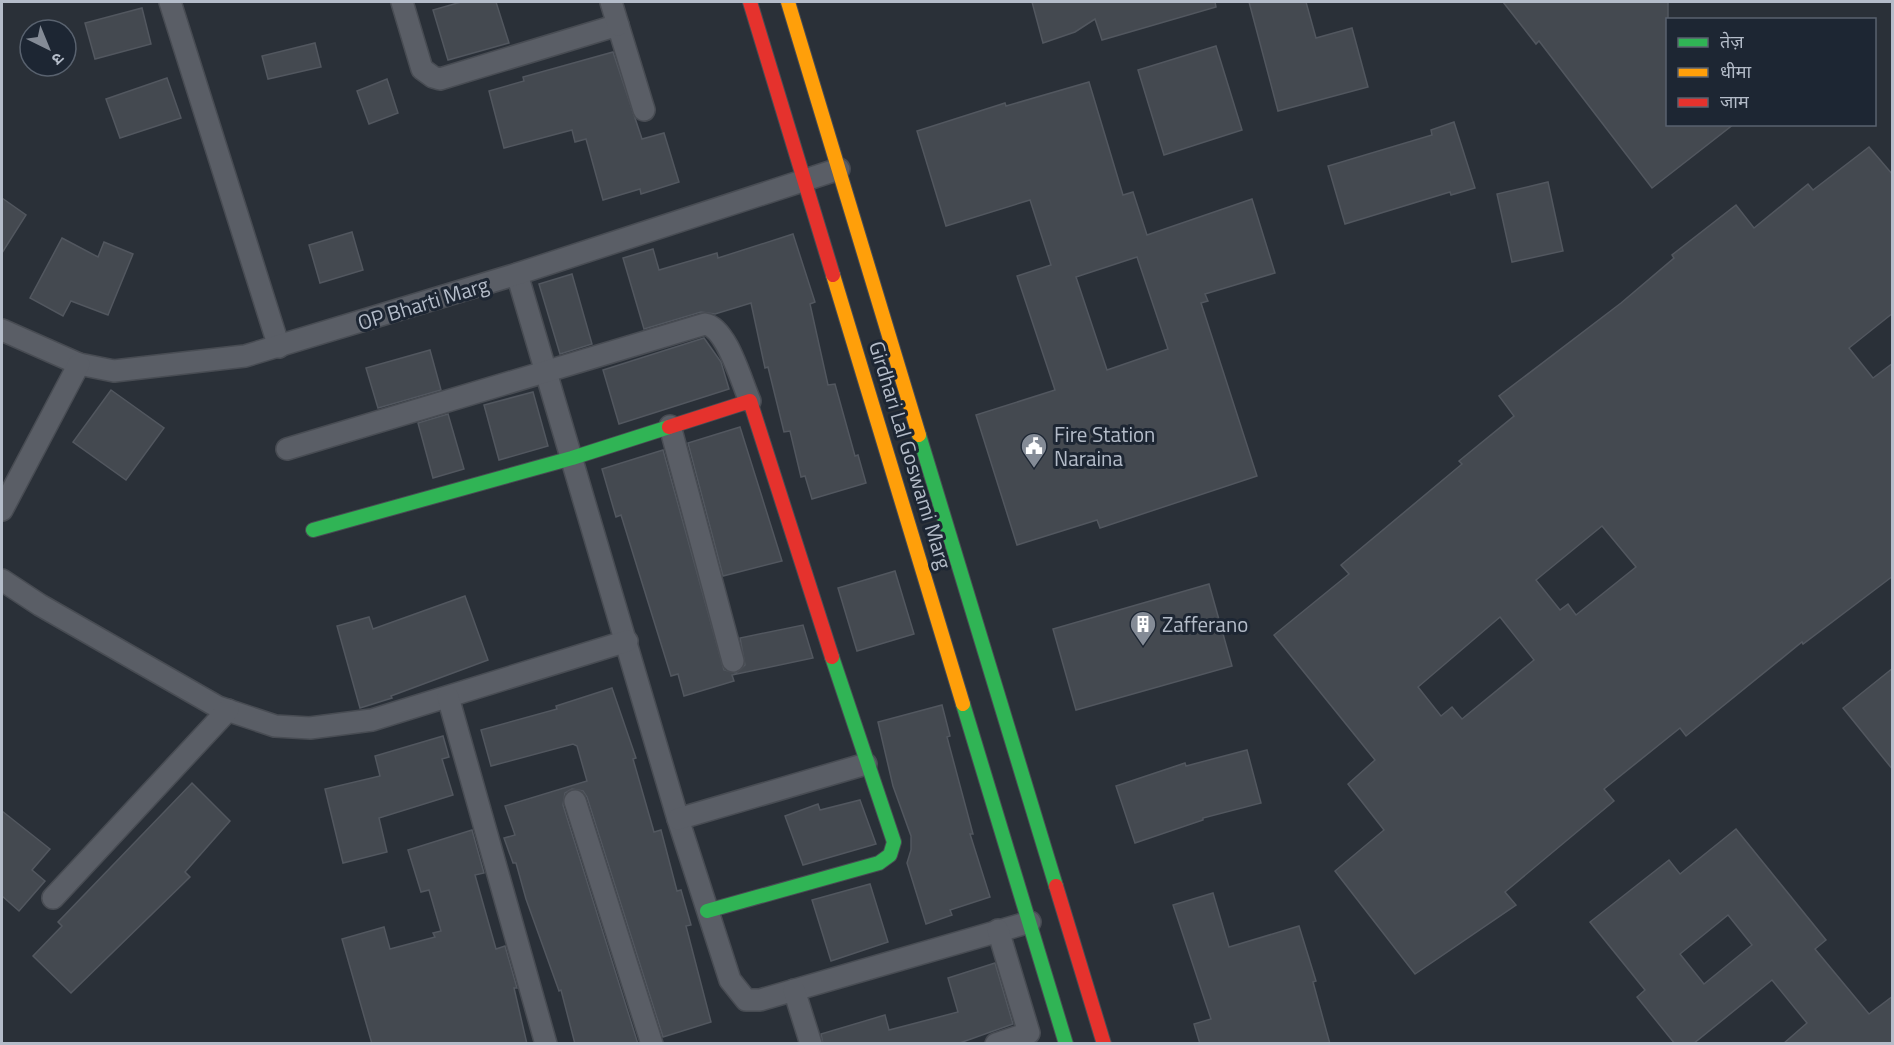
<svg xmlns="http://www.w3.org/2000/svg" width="1894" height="1045" viewBox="0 0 1894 1045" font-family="'Titillium Web','Noto Sans Devanagari',sans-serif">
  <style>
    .building { fill: #444950; stroke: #52575f; stroke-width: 1.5; fill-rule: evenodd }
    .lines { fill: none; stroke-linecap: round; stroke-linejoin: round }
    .street-casing { stroke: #484c53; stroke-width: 24 }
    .fast-casing { stroke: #484c53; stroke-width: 16 }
    .slow-casing { stroke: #484c53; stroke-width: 16 }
    .jam-casing { stroke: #484c53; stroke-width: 16 }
    .street { stroke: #5a5e66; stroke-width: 21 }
    .fast { stroke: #30b455; stroke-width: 14 }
    .slow { stroke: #ff9f0a; stroke-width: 14 }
    .jam { stroke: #e5322d; stroke-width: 14 }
    .labels { text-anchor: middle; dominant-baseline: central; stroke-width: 6; stroke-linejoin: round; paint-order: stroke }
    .street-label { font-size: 21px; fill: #b4bcc9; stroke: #1d2633 }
    .poi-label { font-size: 21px; fill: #b4bcc9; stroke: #1d2633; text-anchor: start }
  </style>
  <rect width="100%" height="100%" fill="#2a3038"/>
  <g class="building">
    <polygon points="461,2 496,2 509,43 448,60 433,10"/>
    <polygon points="1032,2 1215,2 1216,7 1102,40 1095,19 1075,32 1043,43"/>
    <polygon points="1249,2 1306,2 1316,38 1352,28 1368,87 1278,111"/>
    <polygon points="1503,2 1668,2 1668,124 1734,124 1652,188 1539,41 1536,44"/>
    <polygon points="142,8 151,44 95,59 85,23"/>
    <polygon points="315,43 321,67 268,79 262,56"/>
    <polygon points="1216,46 1242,130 1164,155 1138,70"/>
    <polygon points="613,52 642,139 664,133 679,182 641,194 640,189 603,200 586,139 575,142 572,130 504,148 489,91 524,81 523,77"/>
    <polygon points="167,78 181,118 120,138 106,99"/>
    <polygon points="387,79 398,113 369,124 357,91"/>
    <path d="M1089,82L1123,195L1133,192L1147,235L1252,199L1275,273L1205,294L1208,301L1201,303L1257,476L1100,528L1097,520L1017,545L976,415L1055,390L1017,276L1051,265L1030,200L946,226L917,131L1005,103L1006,106ZM1137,257L1168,349L1107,370L1076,277Z"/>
    <polygon points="1454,122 1475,188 1451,195 1450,192 1345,224 1328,166 1432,135 1431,130"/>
    <path d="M1869,147L1893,175V313L1849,348L1873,378L1893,363V576L1803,644L1802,642L1686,736L1680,728L1604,789L1614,801L1505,892L1516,905L1415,974L1335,871L1384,830L1348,784L1375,760L1274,635L1349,574L1341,565L1462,464L1459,461L1514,416L1499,396L1621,303L1674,258L1672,255L1736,205L1754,228L1808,184L1813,190ZM1602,526L1636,567L1576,615L1568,604L1560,610L1536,580ZM1500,617L1534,660L1462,719L1452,707L1441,716L1418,687Z"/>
    <polygon points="1548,182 1563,251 1512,262 1497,194"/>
    <polygon points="2,198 26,215 2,253"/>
    <polygon points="352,232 363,270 320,283 309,245"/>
    <polygon points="793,234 815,302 810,304 828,385 835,384 855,456 858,455 866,483 812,499 805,476 801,477 790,431 784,432 768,367 765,368 751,303 715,314 701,312 644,329 623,258 653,249 659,270 717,253 718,258"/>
    <polygon points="62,238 98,257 104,242 133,254 108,315 71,301 63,316 30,298"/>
    <polygon points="572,274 592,344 560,354 539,284"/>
    <polygon points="704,338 721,362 729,389 619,424 603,370"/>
    <polygon points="430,350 441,390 378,408 366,368"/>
    <polygon points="111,390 164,428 126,480 73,442"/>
    <polygon points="533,392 548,446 499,460 484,405"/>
    <polygon points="448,414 464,469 433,478 418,423"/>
    <polygon points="740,427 782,561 723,576 688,443"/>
    <polygon points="663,450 724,670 736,673 745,665 740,638 803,625 813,658 732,675 734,681 684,696 678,674 671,676 621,515 616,517 602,469"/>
    <polygon points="895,571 914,634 857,651 838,588"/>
    <polygon points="1209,584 1232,666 1076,710 1053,629"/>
    <polygon points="465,596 488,660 391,696 392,698 360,708 337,626 369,617 373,629"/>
    <polygon points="1893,668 1893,770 1843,708"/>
    <polygon points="612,688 636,758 633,759 654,832 661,830 677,891 681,890 691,925 686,926 711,1022 663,1037 587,797 583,791 572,789 565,793 563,805 638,1044 575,1044 561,990 559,991 526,899 516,863 513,863 504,838 515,835 505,806 587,781 577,746 573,744 491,766 481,730 557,709 556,706"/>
    <polygon points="942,705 950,736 947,737 973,834 970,834 990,897 950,910 952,915 926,924 907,863 911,850 911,836 893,786 878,722"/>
    <polygon points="443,736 449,757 442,759 453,795 379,818 387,852 343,863 325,789 380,776 375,756"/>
    <polygon points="1247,750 1261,803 1203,818 1203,820 1135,843 1116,786 1185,763 1186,766"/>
    <polygon points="192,783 230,821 185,872 190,877 71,993 33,956 62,926 58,922"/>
    <polygon points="860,800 876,844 803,865 785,816 818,804 820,810"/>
    <polygon points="2,811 50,849 32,870 45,881 19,911 2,896"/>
    <path d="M1736,829L1826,940L1815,949L1869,1014L1893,996V1044H1783L1807,1023L1772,980L1693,1044H1675L1637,997L1645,990L1590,922L1669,860L1680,874ZM1728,915L1752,945L1704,984L1680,954Z"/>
    <polygon points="472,830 484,873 475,875 496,949 505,946 517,988 514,988 527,1044 372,1044 342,939 384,927 390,949 435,937 433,933 441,931 429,890 421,892 408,850"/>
    <polygon points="870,884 888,942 831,961 812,900"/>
    <polygon points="1213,893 1229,947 1299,926 1316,981 1313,982 1330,1044 1200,1044 1194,1024 1211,1019 1173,905"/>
    <polygon points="995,963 1013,1024 957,1044 823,1044 821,1034 885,1015 889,1030 958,1012 948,978"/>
  </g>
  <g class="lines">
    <g class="street-casing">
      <g id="street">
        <polyline points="170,2 279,347"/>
        <polyline points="402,2 422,69 433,77 440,79 618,25 644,110"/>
        <polyline points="611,2 618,25"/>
        <polyline points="517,274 678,819 730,980 746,1000 760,1000 1030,922"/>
        <polyline points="2,330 79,364 114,371 245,356 517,274 839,169"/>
        <polyline points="670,426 733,661"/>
        <path d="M287,449L705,324C727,328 741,381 750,401"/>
        <polyline points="2,510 79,364"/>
        <polyline points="2,580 40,605 218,707 275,726 310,728 372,720 627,641"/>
        <polyline points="448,697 546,1044"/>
        <polyline points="575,801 652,1044"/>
        <polyline points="678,819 866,764"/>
        <polyline points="53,898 228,710"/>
        <polyline points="794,990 811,1044"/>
        <polyline points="996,1044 1029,1033 998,930"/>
      </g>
    </g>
    <g class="fast-casing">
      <g id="fast">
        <polyline points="919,435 1056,886"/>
        <polyline points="313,530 572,458 669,427"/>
        <polyline points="963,704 1066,1044"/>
        <polyline points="707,911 879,863 890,855 894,842 832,657"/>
      </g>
    </g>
    <g class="slow-casing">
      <g id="slow">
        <polyline points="788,2 919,435"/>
        <polyline points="833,275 963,704"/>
      </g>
    </g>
    <g class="jam-casing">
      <g id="jam">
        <polyline points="750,2 833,275"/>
        <polyline points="669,427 750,401 832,657"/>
        <polyline points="1056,886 1104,1044"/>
      </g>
    </g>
    <use href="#street" class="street"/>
    <use href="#fast" class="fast"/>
    <use href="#slow" class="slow"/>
    <use href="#jam" class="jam"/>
  </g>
  <defs>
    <g id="civic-pin" transform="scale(1.35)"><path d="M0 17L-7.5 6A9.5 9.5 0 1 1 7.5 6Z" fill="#848b96" stroke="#1d2633"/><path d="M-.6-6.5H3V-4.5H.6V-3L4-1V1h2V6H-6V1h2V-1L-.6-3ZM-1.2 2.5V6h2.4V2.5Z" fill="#fff"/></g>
    <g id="building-pin" transform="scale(1.35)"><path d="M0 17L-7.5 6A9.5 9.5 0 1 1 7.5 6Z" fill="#848b96" stroke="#1d2633"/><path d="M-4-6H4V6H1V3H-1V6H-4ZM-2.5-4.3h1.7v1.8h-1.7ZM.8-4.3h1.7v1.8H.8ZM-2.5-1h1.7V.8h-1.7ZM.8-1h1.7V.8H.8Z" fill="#fff"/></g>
  </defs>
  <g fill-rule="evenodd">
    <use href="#civic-pin" x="1034" y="446"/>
    <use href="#building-pin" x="1143" y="624"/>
  </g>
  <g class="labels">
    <g class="street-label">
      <text transform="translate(423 303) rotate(-17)">OP Bharti Marg</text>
      <text transform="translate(911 455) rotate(73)">Girdhari Lal Goswami Marg</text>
    </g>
    <g class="poi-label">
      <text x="1054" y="434">Fire Station<tspan x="1054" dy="24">Naraina</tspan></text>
      <text x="1162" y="624">Zafferano</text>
    </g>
  </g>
  <rect width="1894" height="1045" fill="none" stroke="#b4bcc9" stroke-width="6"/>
  <rect x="1666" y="18" width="210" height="108" fill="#1d2633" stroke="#59626f" stroke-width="1.5"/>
  <rect x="1678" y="38" width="30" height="9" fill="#30b455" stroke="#59626f" stroke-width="1.5"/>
  <text x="1720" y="48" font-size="18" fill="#b4bcc9">तेज़</text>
  <rect x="1678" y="68" width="30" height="9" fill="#ff9f0a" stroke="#59626f" stroke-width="1.5"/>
  <text x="1720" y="78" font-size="18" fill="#b4bcc9">धीमा</text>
  <rect x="1678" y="98" width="30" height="9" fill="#e5322d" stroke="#59626f" stroke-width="1.5"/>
  <text x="1720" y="108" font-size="18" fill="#b4bcc9">जाम</text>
  <g transform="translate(48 48) rotate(137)"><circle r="28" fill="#1d2633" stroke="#59626f" stroke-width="1.5"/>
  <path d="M0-4.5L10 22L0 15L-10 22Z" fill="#848b96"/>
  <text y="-9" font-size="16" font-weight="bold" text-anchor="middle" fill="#b4bcc9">उ</text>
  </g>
</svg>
